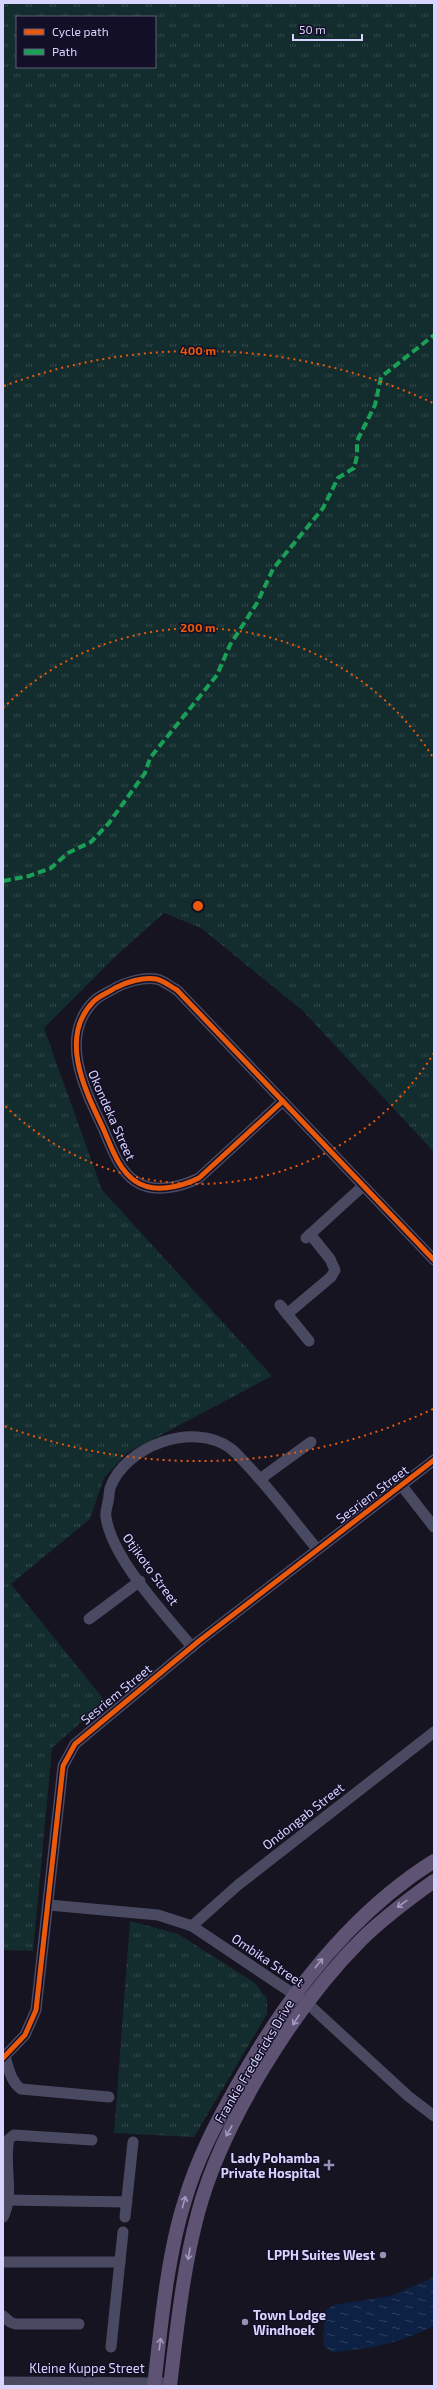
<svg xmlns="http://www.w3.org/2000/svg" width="437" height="2389" viewBox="0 0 437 2389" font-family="'Exo 2',sans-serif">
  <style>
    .grass { fill: url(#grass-tufts); fill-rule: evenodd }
    .water { fill: url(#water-ripples) }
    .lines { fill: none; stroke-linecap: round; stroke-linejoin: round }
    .minor { stroke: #4a4962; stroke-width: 11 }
    .major { stroke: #5e5373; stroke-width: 14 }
    .quiet { stroke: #1a9f57; stroke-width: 4; stroke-dasharray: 8 4; stroke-linecap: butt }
    .cycleway-casing { stroke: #130f26; stroke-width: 8 }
    .cycleway { stroke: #e8590c; stroke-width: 5 }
    .oneway { stroke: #a29ac0 }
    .ring { fill: none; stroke: #e8590c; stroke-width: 2; stroke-dasharray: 2 4 }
    .poi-dot { fill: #9591b1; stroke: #130f26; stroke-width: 1.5 }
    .labels { text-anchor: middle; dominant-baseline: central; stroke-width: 3; stroke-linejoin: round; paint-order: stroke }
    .street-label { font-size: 13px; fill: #d9d4ff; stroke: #130f26 }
    .poi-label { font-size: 13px; font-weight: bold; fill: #d9d4ff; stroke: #130f26; text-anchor: end }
    .centre { fill: #e8590c; stroke: #130f26; stroke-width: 2 }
    .ring-label { font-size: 12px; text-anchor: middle; font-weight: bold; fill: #e8590c; stroke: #130f26; stroke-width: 3; stroke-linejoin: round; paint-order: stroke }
  </style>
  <defs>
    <pattern id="grass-tufts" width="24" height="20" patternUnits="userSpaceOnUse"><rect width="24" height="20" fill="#132c2d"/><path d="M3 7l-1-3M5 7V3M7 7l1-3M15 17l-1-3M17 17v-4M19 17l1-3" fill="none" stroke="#354a4c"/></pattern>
    <pattern id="water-ripples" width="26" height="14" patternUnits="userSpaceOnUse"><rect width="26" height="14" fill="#0d2144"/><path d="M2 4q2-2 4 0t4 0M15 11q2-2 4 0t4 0" fill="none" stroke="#304060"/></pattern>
  </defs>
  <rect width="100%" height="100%" fill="#161421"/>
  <g class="grass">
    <path d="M3,3H434V1152L302,1010L201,928L164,913L118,954L44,1028L102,1190L272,1376L127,1453L104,1478L90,1519L11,1584L105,1701L52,1748L33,1951L3,1950ZM17,17H155V67H17Z"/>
    <polygon points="130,1921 178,1934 255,1983 267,1999 267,2014 194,2137 114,2133"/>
  </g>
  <path class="water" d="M434,2277V2326C396,2344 372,2349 331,2352L323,2345L325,2311L333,2305L391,2296Z"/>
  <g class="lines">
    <g class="minor">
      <path d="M283,1101L199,1178C181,1187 153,1194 135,1181C118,1169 111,1146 103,1128C85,1090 58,1037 94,1001C99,996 109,992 115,988C126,982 143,977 156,979C163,980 171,987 177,990L434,1260"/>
      <polyline points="306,1238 363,1186"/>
      <polyline points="280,1305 287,1314"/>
      <polyline points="309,1341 287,1314 331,1277 335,1270 330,1259 310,1234"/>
      <polyline points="260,1479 311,1442"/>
      <polyline points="402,1486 434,1527"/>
      <polyline points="89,1619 140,1581"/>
      <path d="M192,1647C165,1614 112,1559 106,1517C105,1513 107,1507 108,1502C109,1498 109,1492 110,1488C125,1446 193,1421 230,1448C237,1453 243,1461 249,1467C273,1493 294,1521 317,1549"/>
      <polyline points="49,1905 158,1915 192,1926 307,2003 408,2096 434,2116"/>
      <polyline points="192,1926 238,1885 434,1732"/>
      <path d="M5,2057C9,2069 11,2082 21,2089L109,2097"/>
      <polyline points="3,2058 25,2035 36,2010 63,1766 75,1744 199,1641 434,1460"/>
      <polyline points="7,2200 127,2202"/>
      <path d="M3,2217C15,2195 3,2163 9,2139L14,2135L92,2140"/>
      <polyline points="125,2217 133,2142"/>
      <polyline points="3,2262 120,2262"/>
      <polyline points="3,2316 10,2322 15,2324 79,2324"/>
      <polyline points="111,2347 123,2232"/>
      <polyline points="3,2382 171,2383"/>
    </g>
    <g class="major">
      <path d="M154,2386C161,2327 167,2256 185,2200C197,2159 217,2121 238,2084C286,1998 348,1915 434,1861"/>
      <path d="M170,2386C177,2328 183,2269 198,2213C222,2123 295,2006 361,1940C383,1918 409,1899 434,1881"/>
    </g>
    <polyline class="quiet" points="3,881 29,876 51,868 68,853 91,842 109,823 145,773 150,758 217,675 230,645 257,603 273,569 323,508 338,478 354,468 357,456 357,441 375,405 381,377 434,335"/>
    <g class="cycleway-casing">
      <g id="cycleway">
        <path d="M283,1101L199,1178C181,1187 153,1194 135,1181C118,1169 111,1146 103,1128C85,1090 58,1037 94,1001C99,996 109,992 115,988C126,982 143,977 156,979C163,980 171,987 177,990L434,1260"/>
        <polyline points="3,2058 25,2035 36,2010 63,1766 75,1744 199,1641 434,1460"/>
      </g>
    </g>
    <use href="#cycleway" class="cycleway"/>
  </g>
  <defs><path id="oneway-shaft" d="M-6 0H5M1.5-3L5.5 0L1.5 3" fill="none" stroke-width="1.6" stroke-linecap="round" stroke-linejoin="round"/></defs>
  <g class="oneway">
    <use href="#oneway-shaft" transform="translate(402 1904) rotate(143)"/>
    <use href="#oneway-shaft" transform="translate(319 1963) rotate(-51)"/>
    <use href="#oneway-shaft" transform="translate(296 2020) rotate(123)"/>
    <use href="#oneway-shaft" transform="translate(229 2131) rotate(119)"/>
    <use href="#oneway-shaft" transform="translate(184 2202) rotate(-74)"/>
    <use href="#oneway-shaft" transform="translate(189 2254) rotate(100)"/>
    <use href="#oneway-shaft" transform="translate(160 2344) rotate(-82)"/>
  </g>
  <g class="ring">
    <path d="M434 1053A278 278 0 0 1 3 1104M3 708A278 278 0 0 1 434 759"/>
    <path d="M433 1409A555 555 0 0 1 4 1426M4 386A555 555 0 0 1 433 403"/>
  </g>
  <g class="poi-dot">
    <path d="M327 2159h4v4h4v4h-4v4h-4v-4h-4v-4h4z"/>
    <circle cx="383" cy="2255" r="4"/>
    <circle cx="245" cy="2322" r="4"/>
  </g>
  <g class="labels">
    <g class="street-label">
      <text transform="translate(112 1115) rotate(66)">Okondeka Street</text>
      <text transform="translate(372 1494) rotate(-37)">Sesriem Street</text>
      <text transform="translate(151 1569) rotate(54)">Otjikoto Street</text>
      <text transform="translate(116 1694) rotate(-39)">Sesriem Street</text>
      <text transform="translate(303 1816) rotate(-38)">Ondongab Street</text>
      <text transform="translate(268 1960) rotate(34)">Ombika Street</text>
      <text transform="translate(254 2061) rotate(-59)">Frankie Fredericks Drive</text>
      <text x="87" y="2368">Kleine Kuppe Street</text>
    </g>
    <g class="poi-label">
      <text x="320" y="2158">Lady Pohamba<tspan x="320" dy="15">Private Hospital</tspan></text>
      <text x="375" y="2255">LPPH Suites West</text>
      <text x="253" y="2315" text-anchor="start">Town Lodge<tspan x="253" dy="15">Windhoek</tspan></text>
    </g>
  </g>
  <circle cx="198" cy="906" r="6" class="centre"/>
  <g class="ring-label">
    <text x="198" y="355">400 m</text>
    <text x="198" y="632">200 m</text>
  </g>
  <rect width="437" height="2389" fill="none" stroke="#d9d4ff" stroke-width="8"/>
  <rect x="16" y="16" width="140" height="52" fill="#130f26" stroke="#625e7d"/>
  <rect x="24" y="29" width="20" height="6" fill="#e8590c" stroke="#625e7d"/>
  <text x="52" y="36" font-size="12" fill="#d9d4ff">Cycle path</text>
  <rect x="24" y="49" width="20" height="6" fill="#1a9f57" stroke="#625e7d"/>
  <text x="52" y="56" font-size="12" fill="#d9d4ff">Path</text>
  <path d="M293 34v6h69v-6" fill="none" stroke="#d9d4ff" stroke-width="2"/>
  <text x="299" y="34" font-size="12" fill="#d9d4ff" stroke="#130f26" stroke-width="3" paint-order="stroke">50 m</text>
</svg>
